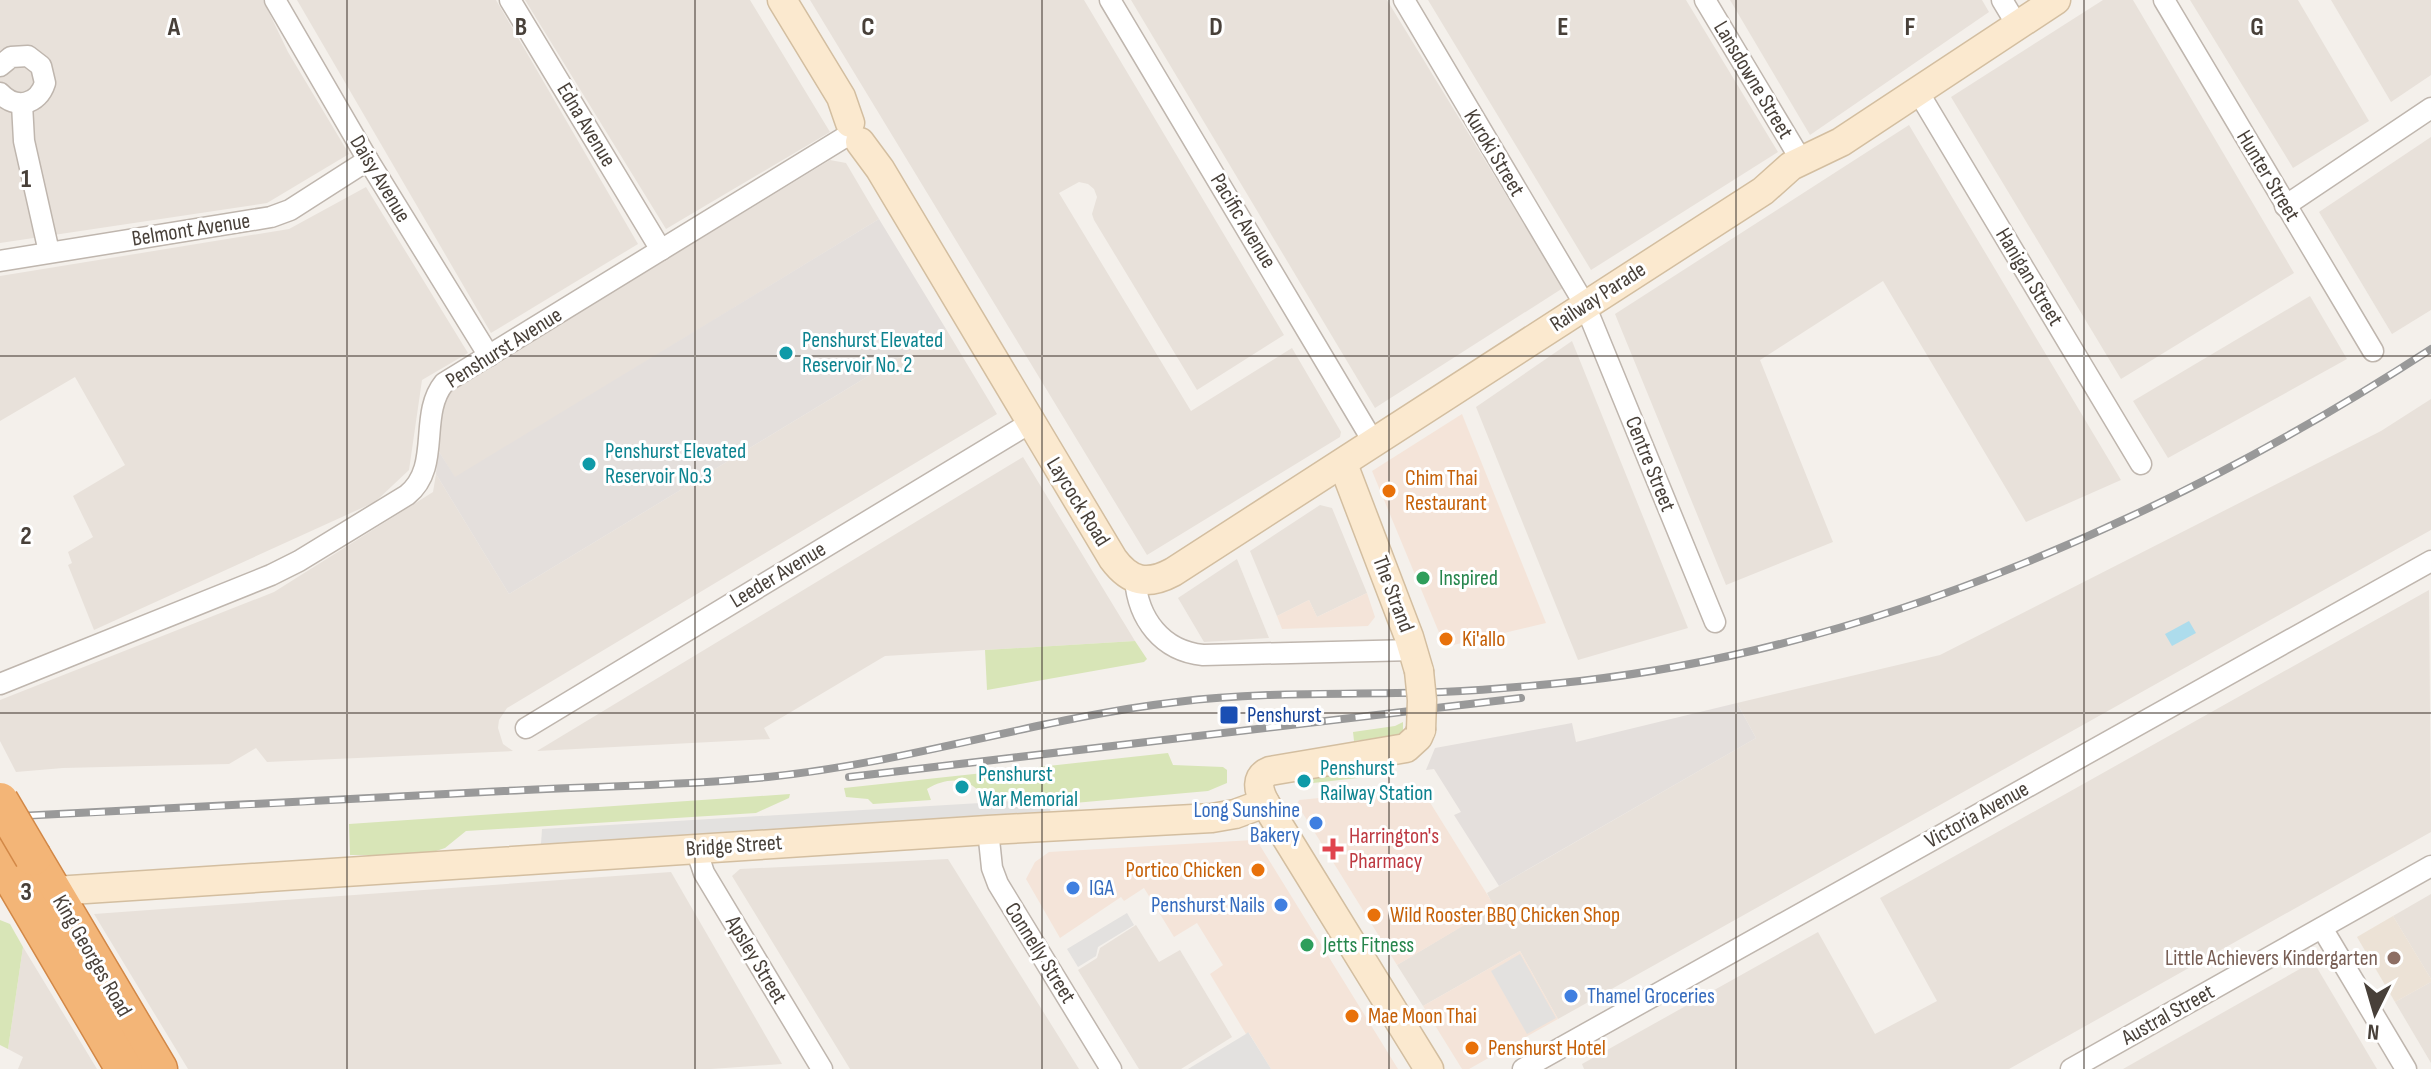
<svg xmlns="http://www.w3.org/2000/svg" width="2431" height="1069" viewBox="0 0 2431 1069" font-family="'Sofia Sans Condensed',sans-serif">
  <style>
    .residential { fill: #e8e1da }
    .commercial { fill: #f4e4d9 }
    .industrial { fill: #e4dfdc }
    .education { fill: #ece2d6 }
    .green { fill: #d8e5b7 }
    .parking { fill: #e3e1df }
    .water { fill: #addcec }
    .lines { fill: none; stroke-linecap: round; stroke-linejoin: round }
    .street-casing { stroke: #bfb6ae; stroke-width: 23 }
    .secondary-casing { stroke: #d3bea0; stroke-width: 31 }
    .highway-casing { stroke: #d28847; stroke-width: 39 }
    .street { stroke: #fff; stroke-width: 20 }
    .secondary { stroke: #fbe9cf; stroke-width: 28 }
    .highway { stroke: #f3b577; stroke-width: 36 }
    .rail-casing { stroke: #999; stroke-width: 8 }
    .rail { stroke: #fff; stroke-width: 5; stroke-dasharray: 15; stroke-linecap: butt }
    .secondary-bridge-casing { stroke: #d3bea0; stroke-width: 31; stroke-linecap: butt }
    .highway-bridge-casing { stroke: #d28847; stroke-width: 39; stroke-linecap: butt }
    .secondary-bridge { stroke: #fbe9cf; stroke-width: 28 }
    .highway-bridge { stroke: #f3b577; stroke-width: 36 }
    .grid { fill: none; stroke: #484039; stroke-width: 2; stroke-opacity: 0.55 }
    .culture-dot { fill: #0f9aa8; stroke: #fff; stroke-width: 3 }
    .food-dot { fill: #e8710a; stroke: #fff; stroke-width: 3 }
    .leisure-dot { fill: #2e9e5b; stroke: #fff; stroke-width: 3 }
    .transit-dot { fill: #1a4fb4; stroke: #fff; stroke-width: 3 }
    .shop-dot { fill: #3f7fe0; stroke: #fff; stroke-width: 3 }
    .health-dot { fill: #e0444e; stroke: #fff; stroke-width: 3 }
    .education-dot { fill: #8d6e63; stroke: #fff; stroke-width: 3 }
    .labels { text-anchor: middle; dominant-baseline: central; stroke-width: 6; stroke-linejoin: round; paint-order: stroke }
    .street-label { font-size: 22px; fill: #484039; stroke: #fff }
    .culture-label { font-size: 22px; fill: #0d838f; stroke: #fff; text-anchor: start }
    .food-label { font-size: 22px; fill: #c56008; stroke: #fff; text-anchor: start }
    .leisure-label { font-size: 22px; fill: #27864d; stroke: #fff; text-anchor: start }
    .transit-label { font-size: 22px; fill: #164399; stroke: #fff; text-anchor: start }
    .shop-label { font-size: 22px; fill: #366cbe; stroke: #fff; text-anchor: end }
    .health-label { font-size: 22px; fill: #be3a42; stroke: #fff; text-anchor: start }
    .education-label { font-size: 22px; fill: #785e54; stroke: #fff; text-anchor: end }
    .grid-label { font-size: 26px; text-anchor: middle; font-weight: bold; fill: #484039; stroke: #fff; stroke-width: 6; stroke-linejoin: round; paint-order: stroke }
  </style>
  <rect width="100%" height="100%" fill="#f4f0eb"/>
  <g class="residential">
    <polygon points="0,0 263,0 288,52 349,154 267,203 0,243"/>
    <polygon points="297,0 496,0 638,244 491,333"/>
    <polygon points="525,0 750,0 830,132 666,229"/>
    <polygon points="810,0 1084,0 1284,335 1197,390 1094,220 1092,214 1097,197 1094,189 1088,184 1079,182 1059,193 1191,411 1292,348 1341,432 1340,437 1147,555"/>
    <polygon points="1131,0 1387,0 1563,288 1375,408"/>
    <polygon points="1428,0 1686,0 1778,152 1591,270"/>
    <polygon points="1730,0 1982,0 1989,12 1810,135"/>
    <polygon points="2103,0 2133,0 2294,273 2121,379 1951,97"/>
    <polygon points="2190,0 2298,0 2369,121 2293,168"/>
    <polygon points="2331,0 2431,0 2431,75 2391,102"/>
    <polygon points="1909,125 2121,480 2026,522 1883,281 1760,360 1833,542 1726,585 1615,314"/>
    <polygon points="2431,137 2431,310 2392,334 2319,212"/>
    <polygon points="830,160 846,163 879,219 455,478 438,450 444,395"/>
    <polygon points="366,187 468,353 422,380 409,470 375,502 94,630 68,565 72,563 68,552 93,537 73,496 125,465 75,377 0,421 0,276 289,229"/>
    <polygon points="2310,296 2347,359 2168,458 2133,401"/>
    <polygon points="946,329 997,414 507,708 499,720 498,728 503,744 513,751 267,762 256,748 229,764 63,768 16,772 0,741 0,700 274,592 433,492 436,474 509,594"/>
    <polygon points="1572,341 1688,628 1578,660 1476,407"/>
    <polygon points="2431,399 2431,530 1558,1019 1520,951 1423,1006 1397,965 1494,907 1487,893 1756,738 1737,703 1940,655 2381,431"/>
    <polygon points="1023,457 1135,641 885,656 764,728 770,739 537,751"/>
    <polygon points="1320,505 1332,508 1367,593 1317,617 1309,600 1277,616 1250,551"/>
    <polygon points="1237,559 1269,638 1204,642 1178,598"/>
    <polygon points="2429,590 2431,832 2009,1069 1584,1069 1582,1064 1818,932 1875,1034 1937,1001 1880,898"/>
    <polygon points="948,859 1079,1069 850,1069 732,876 740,869"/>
    <polygon points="671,872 782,1064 711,1069 188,1069 94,914"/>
    <polygon points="2431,894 2431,979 2393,916"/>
    <polygon points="1136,925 1159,962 1180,950 1232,1037 1181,1069 1139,1069 1078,970 1097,958 1100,948"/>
    <polygon points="23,947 97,1069 18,1069 23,1057 8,1049"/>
    <polygon points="2307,965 2316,966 2377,1069 2123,1069"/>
    <polygon points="2431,982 2431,1063 2395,1002"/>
  </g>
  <g class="commercial">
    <polygon points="1462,414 1546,623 1445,647 1372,471"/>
    <polygon points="1367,593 1375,617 1368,626 1282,629 1277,616 1309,600 1317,617"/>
    <polygon points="1421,788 1495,907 1397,965 1297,804 1299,800"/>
    <polygon points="1253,840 1259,844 1398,1069 1271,1069 1249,1033 1246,1034 1210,974 1223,965 1197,923 1174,937 1144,888 1124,901 1121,897 1060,938 1026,879 1035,862 1049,852"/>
    <polygon points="1520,951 1558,1019 1469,1069 1462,1069 1423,1006"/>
  </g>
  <g class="industrial">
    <polygon points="879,219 946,329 509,594 436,474 438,450 455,477"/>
    <polygon points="1737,703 1756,738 1499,886 1454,815 1461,812 1434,769 1426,770 1435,748 1572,723 1576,742"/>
  </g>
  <polygon class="education" points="2393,916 2431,979 2431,982 2395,1002 2357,937"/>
  <g class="green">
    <polygon points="1135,641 1147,659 1144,662 987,690 985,650"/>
    <polygon points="1403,722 1403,732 1396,736 1354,741 1353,732 1395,726"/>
    <path d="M1168,753L1173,765L1223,767L1227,770V783L1208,791L1052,805L1050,797L987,801C973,778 950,775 927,789L931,800L873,804L868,799L846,797L844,788Z"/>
    <polygon points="1392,764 1394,774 1313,783 1311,774"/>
    <polygon points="790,794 789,798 756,813 466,831 445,848 424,855 350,855 349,824"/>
    <polygon points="0,920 10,924 23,947 8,1049 0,1045"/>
  </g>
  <g class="parking">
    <polygon points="1048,799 1051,814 541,844 542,829"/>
    <polygon points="1127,913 1134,925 1098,947 1096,956 1078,967 1067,949"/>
    <polygon points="1520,954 1556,1018 1527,1034 1491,971"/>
    <polygon points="1248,1032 1271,1069 1188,1069 1246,1034"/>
  </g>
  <polygon class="water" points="2189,621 2196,633 2172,646 2165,634"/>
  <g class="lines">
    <g class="street-casing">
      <g id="street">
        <polyline points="275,0 368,160 489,356"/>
        <polyline points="510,0 661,250"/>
        <polyline points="1110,0 1374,443"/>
        <polyline points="1404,0 1585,305 1715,622"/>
        <polyline points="1705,0 1801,160"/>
        <polyline points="2002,0 2017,25"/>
        <polyline points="2164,0 2373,351"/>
        <path d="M0,66L11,57L28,56L41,66L45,83C38,105 16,110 0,93"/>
        <polyline points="1917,90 2141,464"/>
        <polyline points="22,104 24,141 49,252"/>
        <polyline points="2285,206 2431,108"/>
        <polyline points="0,261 271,217 290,210 368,160"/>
        <path d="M1135,579C1138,619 1162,651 1203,655L1414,650"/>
        <path d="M0,684L271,575L299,561L407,495C442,467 418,415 444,383L845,137"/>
        <polyline points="526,728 1030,423"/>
        <polyline points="988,830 992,868 998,884 1111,1069"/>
        <polyline points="696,849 704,873 822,1069"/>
        <polyline points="2322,928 2406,1069"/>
        <polyline points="1523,1069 2431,561"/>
        <polyline points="2071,1069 2431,866"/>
      </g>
    </g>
    <g class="secondary-casing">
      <g id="secondary">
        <polyline points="782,0 841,97 850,123"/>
        <path d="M860,142L880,169L1113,559C1130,582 1147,586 1173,572L1763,191L1791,166L1841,142L2056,0"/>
        <polyline points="1343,464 1409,637 1419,671"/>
        <path d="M1421,730L1418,737L1406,748L1270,771C1255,777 1258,790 1265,803L1429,1069"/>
        <polyline points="55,891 988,830 1212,818 1235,814 1265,803"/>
      </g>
    </g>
    <g class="highway-casing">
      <g id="highway">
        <polyline points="33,857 159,1069"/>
        <polyline points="0,858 124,1069"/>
      </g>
    </g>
    <use href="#street" class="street"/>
    <use href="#secondary" class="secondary"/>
    <use href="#highway" class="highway"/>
    <g class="rail-casing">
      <g id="rail">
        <polyline points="849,777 1521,698"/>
        <path d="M0,817C168,809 336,800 504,791C592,786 681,786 768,777C907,763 1039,718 1177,702C1265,691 1354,695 1442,692C1488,690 1534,686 1580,681C1879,647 2180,512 2431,349"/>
      </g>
    </g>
    <use href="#rail" class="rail"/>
    <g class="secondary-bridge-casing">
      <polyline id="secondary-bridge" points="1419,671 1422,700 1421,730"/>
    </g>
    <g class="highway-bridge-casing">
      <polyline id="highway-bridge" points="0,801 33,857"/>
    </g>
    <use href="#secondary-bridge" class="secondary-bridge"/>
    <use href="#highway-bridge" class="highway-bridge"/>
  </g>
  <path class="grid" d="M347,0V1069M695,0V1069M1042,0V1069M1389,0V1069M1736,0V1069M2084,0V1069M0,356H2431M0,713H2431"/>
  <g class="culture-dot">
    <circle cx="786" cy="353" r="8"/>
    <circle cx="589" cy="464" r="8"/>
    <circle cx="1304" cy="781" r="8"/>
    <circle cx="962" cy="787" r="8"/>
  </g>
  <g class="food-dot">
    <circle cx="1389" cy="491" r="8"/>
    <circle cx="1446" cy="639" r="8"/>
    <circle cx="1258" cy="870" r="8"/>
    <circle cx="1374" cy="915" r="8"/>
    <circle cx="1352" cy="1016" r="8"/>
    <circle cx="1472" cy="1048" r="8"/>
  </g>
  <g class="leisure-dot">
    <circle cx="1423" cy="578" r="8"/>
    <circle cx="1307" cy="945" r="8"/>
  </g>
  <rect class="transit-dot" x="1219" y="705" width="20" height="20" rx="4"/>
  <g class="shop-dot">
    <circle cx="1316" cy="823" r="8"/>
    <circle cx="1073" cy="888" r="8"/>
    <circle cx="1281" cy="905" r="8"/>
    <circle cx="1571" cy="996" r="8"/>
  </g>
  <path class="health-dot" d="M1329 837h8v8h8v8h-8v8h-8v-8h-8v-8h8z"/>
  <circle class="education-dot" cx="2394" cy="958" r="8"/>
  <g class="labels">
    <g class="street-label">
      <text transform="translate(1753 80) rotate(59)">Lansdowne Street</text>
      <text transform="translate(586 125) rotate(59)">Edna Avenue</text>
      <text transform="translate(1494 153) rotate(59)">Kuroki Street</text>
      <text transform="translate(2268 176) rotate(59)">Hunter Street</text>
      <text transform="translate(380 179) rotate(59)">Daisy Avenue</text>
      <text transform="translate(1243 221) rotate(59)">Pacific Avenue</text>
      <text transform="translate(191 230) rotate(-9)">Belmont Avenue</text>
      <text transform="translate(2029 277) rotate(59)">Hanigan Street</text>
      <text transform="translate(1598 297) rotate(-33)">Railway Parade</text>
      <text transform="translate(504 348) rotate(-32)">Penshurst Avenue</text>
      <text transform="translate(1650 464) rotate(68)">Centre Street</text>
      <text transform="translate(1078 502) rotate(58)">Laycock Road</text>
      <text transform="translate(778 575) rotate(-31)">Leeder Avenue</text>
      <text transform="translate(1393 594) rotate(69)">The Strand</text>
      <text transform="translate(1977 815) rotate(-29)">Victoria Avenue</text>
      <text transform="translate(734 846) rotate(-4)">Bridge Street</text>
      <text transform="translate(1040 953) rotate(58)">Connelly Street</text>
      <text transform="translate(92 956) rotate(60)">King Georges Road</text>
      <text transform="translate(756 960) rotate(59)">Apsley Street</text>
      <text transform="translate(2168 1015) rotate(-29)">Austral Street</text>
    </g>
    <g class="culture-label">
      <text x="802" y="340">Penshurst Elevated<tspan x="802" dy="25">Reservoir No. 2</tspan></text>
      <text x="605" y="451">Penshurst Elevated<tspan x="605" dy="25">Reservoir No.3</tspan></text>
      <text x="1320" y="768">Penshurst<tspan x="1320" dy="25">Railway Station</tspan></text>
      <text x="978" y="774">Penshurst<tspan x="978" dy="25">War Memorial</tspan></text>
    </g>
    <g class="food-label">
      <text x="1405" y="478">Chim Thai<tspan x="1405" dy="25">Restaurant</tspan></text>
      <text x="1462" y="639">Ki'allo</text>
      <text x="1242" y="870" text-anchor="end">Portico Chicken</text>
      <text x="1390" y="915">Wild Rooster BBQ Chicken Shop</text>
      <text x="1368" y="1016">Mae Moon Thai</text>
      <text x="1488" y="1048">Penshurst Hotel</text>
    </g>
    <g class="leisure-label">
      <text x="1439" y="578">Inspired</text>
      <text x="1323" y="945">Jetts Fitness</text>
    </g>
    <g class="transit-label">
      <text x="1247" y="715">Penshurst</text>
    </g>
    <g class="shop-label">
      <text x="1300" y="810">Long Sunshine<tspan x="1300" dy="25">Bakery</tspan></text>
      <text x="1089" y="888" text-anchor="start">IGA</text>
      <text x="1265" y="905">Penshurst Nails</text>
      <text x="1587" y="996" text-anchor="start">Thamel Groceries</text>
    </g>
    <g class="health-label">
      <text x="1349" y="836">Harrington's<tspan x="1349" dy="25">Pharmacy</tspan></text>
    </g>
    <g class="education-label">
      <text x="2378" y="958">Little Achievers Kindergarten</text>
    </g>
  </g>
  <g class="grid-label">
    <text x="174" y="35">A</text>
    <text x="521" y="35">B</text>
    <text x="868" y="35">C</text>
    <text x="1216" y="35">D</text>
    <text x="1563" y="35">E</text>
    <text x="1910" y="35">F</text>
    <text x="2257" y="35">G</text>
    <text x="26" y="187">1</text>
    <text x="26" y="544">2</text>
    <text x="26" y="900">3</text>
  </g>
  <g transform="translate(2375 1013) rotate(185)" stroke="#ffffff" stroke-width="6" paint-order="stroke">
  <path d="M0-6L14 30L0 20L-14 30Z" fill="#484039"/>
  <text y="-12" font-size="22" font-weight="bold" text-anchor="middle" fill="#484039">N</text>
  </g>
</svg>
